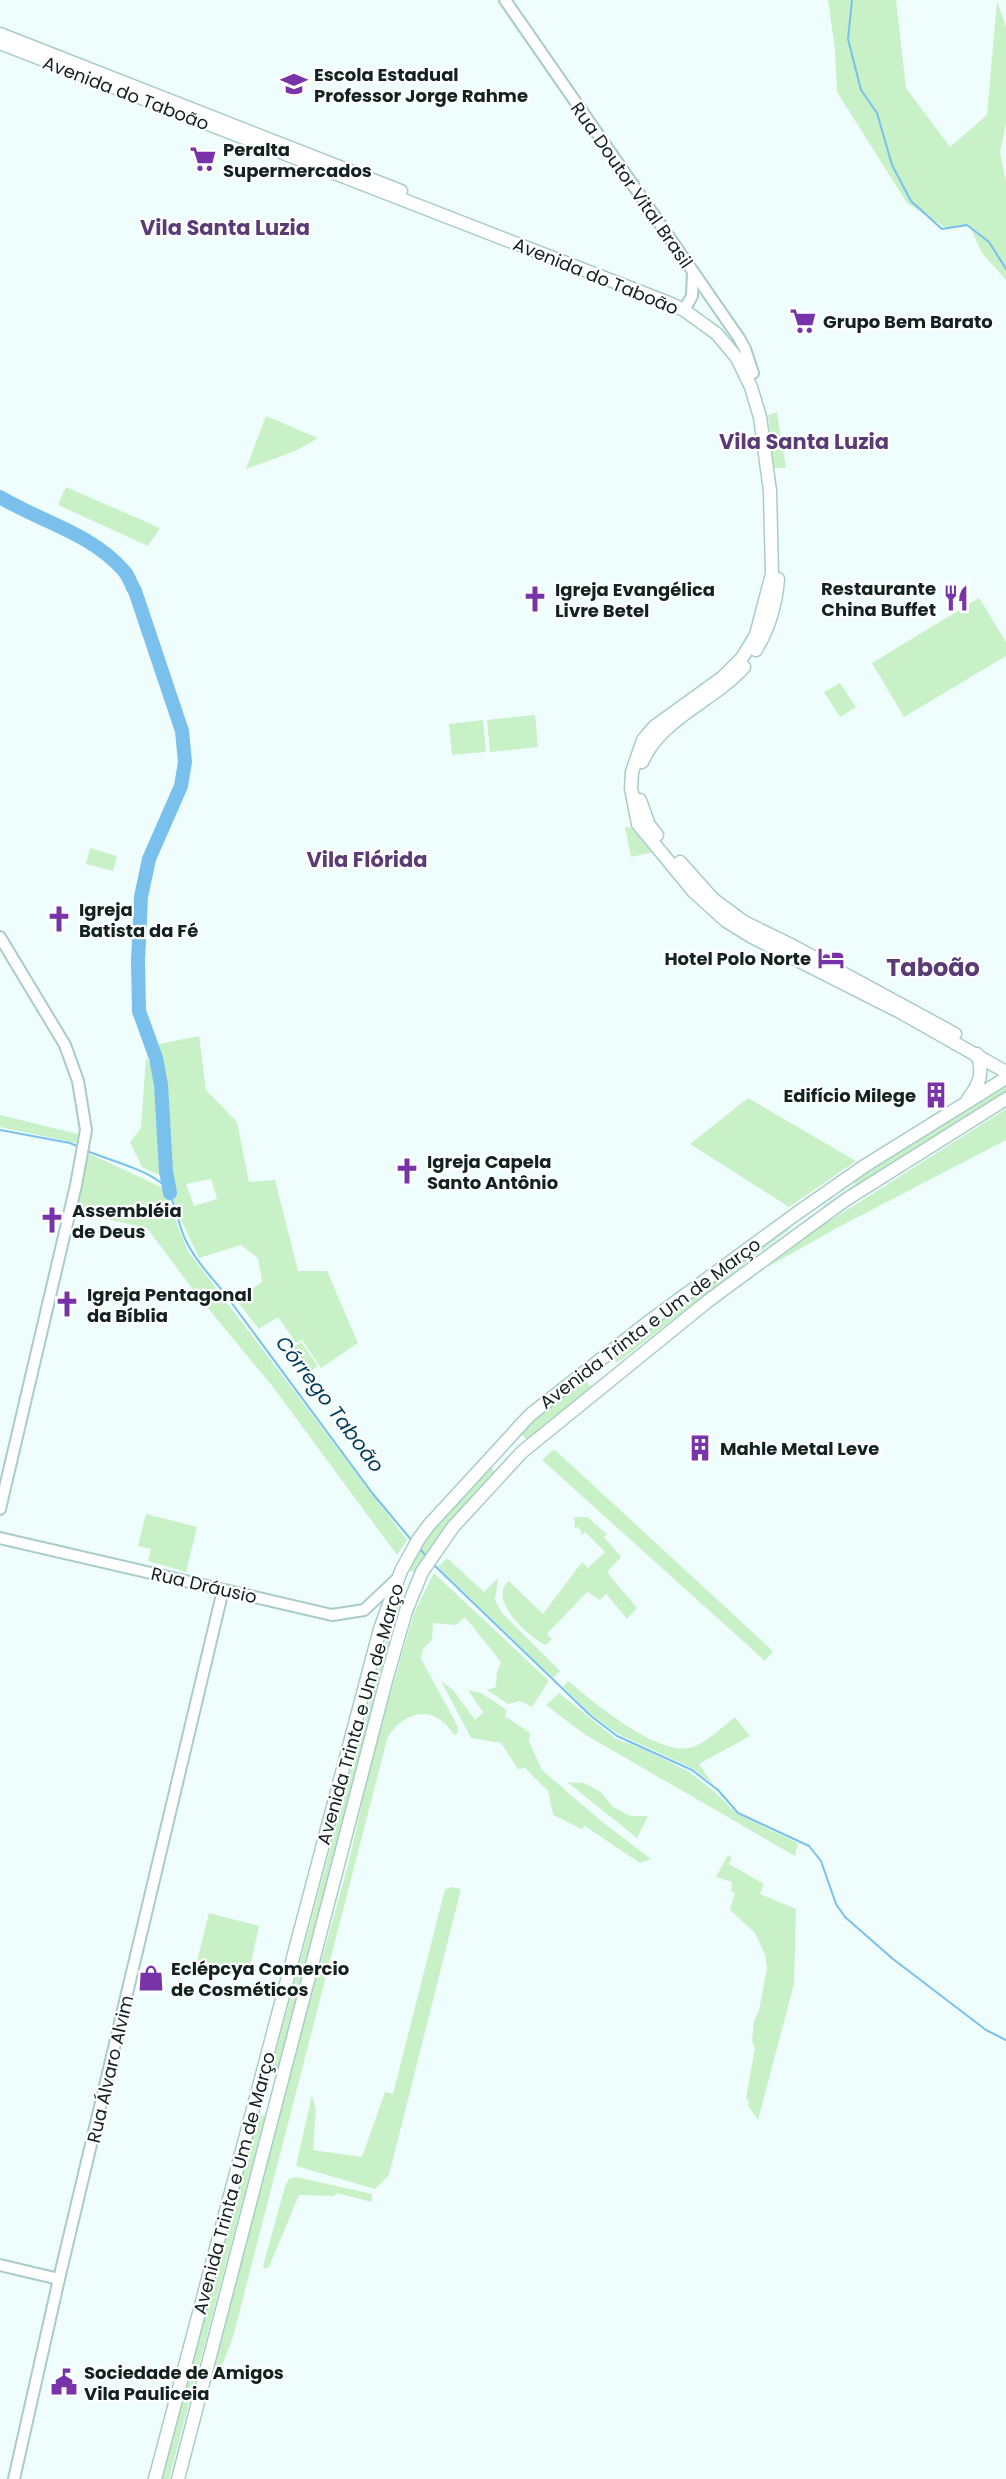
<svg xmlns="http://www.w3.org/2000/svg" width="1006" height="2479" viewBox="0 0 1006 2479" font-family="Poppins,sans-serif">
  <style>
    .green { fill: #c8f1c8; fill-rule: evenodd }
    .lines { fill: none; stroke-linecap: round; stroke-linejoin: round }
    .stream { stroke: #79c0ed; stroke-width: 2 }
    .river { stroke: #79c0ed; stroke-width: 14 }
    .minor-casing { stroke: #a8ccc9; stroke-width: 14 }
    .major-casing { stroke: #a8ccc9; stroke-width: 15 }
    .minor { stroke: #fff; stroke-width: 10 }
    .major { stroke: #fff; stroke-width: 12 }
    .labels { text-anchor: middle; dominant-baseline: central; stroke-width: 4.5; stroke-linejoin: round; paint-order: stroke }
    .poi-label { font-size: 18px; font-weight: bold; fill: #132120; stroke: #fff; text-anchor: start }
    .street-label { font-size: 18px; fill: #132120; stroke: #fff }
    .water-label { font-size: 20px; font-style: italic; fill: #013e5b; stroke: #fff }
    .quarter-label { font-size: 21px; font-weight: bold; fill: #5a3b75; stroke: #fff }
    .district-label { font-size: 24px; font-weight: bold; fill: #5a3b75; stroke: #fff }
  </style>
  <rect width="100%" height="100%" fill="#effefd"/>
  <g class="green">
    <polygon points="828,0 896,0 906,88 950,147 987,115 997,1 1006,27 1006,123 1000,153 1006,181 1006,280 982,253 969,225 946,228 907,203 837,92 835,49"/>
    <polygon points="777,412 786,468 774,468 768,415"/>
    <path d="M266,416L318,438C295,453 271,460 246,469Z"/>
    <polygon points="66,487 160,528 148,546 58,505"/>
    <polygon points="979,598 1006,642 1006,656 904,717 872,663"/>
    <polygon points="840,683 856,707 840,717 824,692"/>
    <polygon points="535,715 538,747 490,752 487,720"/>
    <polygon points="483,720 486,752 452,755 449,724"/>
    <polygon points="625,827 634,828 654,852 631,857"/>
    <polygon points="90,848 117,856 113,871 86,864"/>
    <path d="M199,1036L206,1090L237,1122L249,1182L275,1180L298,1271H327L358,1343L321,1368L302,1340L296,1343L278,1317L259,1329L236,1300L262,1282L258,1258L241,1245L199,1258C186,1229 164,1193 170,1161L159,1044ZM211,1179L217,1199L194,1206L186,1184Z"/>
    <path d="M146,1057C163,1080 158,1146 161,1176L142,1167L130,1142L141,1128Z"/>
    <polygon points="1006,1087 1006,1093 826,1210 823,1206 854,1185 856,1178"/>
    <polygon points="748,1098 856,1161 789,1207 690,1144"/>
    <polygon points="1006,1109 1006,1140 833,1230 766,1268 817,1229"/>
    <polygon points="0,1115 78,1134 76,1143 0,1127"/>
    <polygon points="86,1152 161,1187 168,1195 177,1224 188,1251 407,1540 397,1555 273,1387 197,1295 147,1228 70,1211"/>
    <polygon points="787,1222 791,1228 617,1363 612,1357"/>
    <polygon points="301,1342 318,1366 305,1376 288,1351"/>
    <polygon points="583,1378 591,1387 528,1441 520,1432"/>
    <polygon points="554,1449 773,1651 765,1661 542,1460"/>
    <polygon points="490,1466 494,1471 447,1525 427,1556 420,1548 427,1535"/>
    <polygon points="146,1514 197,1527 186,1572 148,1561 151,1549 138,1546"/>
    <path d="M574,1517H587L607,1534L604,1537L621,1557L607,1572L637,1608L627,1619L606,1594L600,1600L587,1592L547,1634L552,1639L546,1645L543,1644C527,1635 487,1599 509,1581L543,1614L582,1562L588,1568L605,1552L585,1532L582,1535L579,1527L575,1528Z"/>
    <polygon points="419,1550 426,1557 417,1573 408,1570"/>
    <polygon points="447,1558 484,1592 498,1578 495,1600 502,1613 560,1671 553,1678 438,1567"/>
    <path d="M434,1573L549,1681L532,1707L520,1701L508,1704L487,1690L496,1687L497,1672L501,1662L465,1617L456,1625L433,1623L432,1640L423,1649L421,1659L454,1719L458,1728L457,1734L454,1735C435,1705 408,1709 388,1736L233,2337L220,2371L212,2378L290,2073L348,1865L375,1747L414,1613Z"/>
    <polygon points="403,1604 278,2069 272,2067 395,1606"/>
    <polygon points="441,1681 453,1690 475,1720 483,1712 468,1690 481,1693 507,1710 505,1716 530,1733 529,1741 542,1770 600,1820 651,1859 640,1863 585,1826 582,1829 553,1815 548,1791 525,1768 518,1769 501,1743 471,1738"/>
    <path d="M568,1681C592,1701 655,1754 688,1748C705,1745 722,1727 735,1717L750,1736L699,1764L713,1784L692,1768L618,1734L592,1715L563,1687Z"/>
    <polygon points="559,1693 616,1739 643,1749 688,1771 715,1792 737,1814 798,1843 795,1856 584,1734 546,1705"/>
    <polygon points="567,1782 584,1783 601,1792 613,1807 630,1816 648,1816 637,1838"/>
    <polygon points="728,1855 732,1858 729,1864 764,1884 760,1894 796,1909 794,1984 758,2120 748,2106 749,2101 746,2098 755,2048 752,2041 754,2021 759,2010 767,1968 765,1955 755,1933 730,1910 735,1893 731,1891 732,1882 716,1877"/>
    <polygon points="452,1887 461,1889 389,2175 375,2189 296,2166 312,2095 316,2110 313,2150 362,2157 385,2092 393,2094 445,1889"/>
    <polygon points="209,1913 259,1926 249,1972 197,1961"/>
    <polygon points="257,2114 265,2116 169,2479 160,2479"/>
    <polygon points="296,2177 372,2194 372,2202 337,2193 334,2196 299,2195 269,2267 265,2269 263,2266 285,2186 289,2179"/>
  </g>
  <g class="lines">
    <g class="stream">
      <polyline points="852,0 848,39 861,90 877,113 892,165 911,201 942,229 967,225 989,242 1006,269"/>
      <polyline points="0,1130 70,1143 79,1147"/>
      <path d="M87,1151C109,1160 141,1168 160,1182C175,1193 177,1224 186,1241C195,1259 209,1275 222,1290L373,1494L413,1542"/>
      <polyline points="419,1548 427,1557"/>
      <polyline points="433,1564 591,1716 617,1736 692,1770 718,1790 738,1813 809,1846 821,1861 836,1904 845,1917 893,1959 986,2030 1006,2040"/>
    </g>
    <path class="river" d="M0,497C41,522 91,533 124,571C129,576 131,585 135,591L182,731L185,762L181,786L149,859L141,897L138,961L139,1011L156,1058L161,1085L166,1171L170,1193"/>
    <g class="minor-casing">
      <g id="minor">
        <polyline points="505,0 739,338 745,349 753,373"/>
        <polyline points="684,310 692,296 693,272"/>
        <polyline points="0,937 65,1045 78,1081 86,1130 76,1185 0,1509"/>
        <polyline points="0,1538 332,1615 364,1610 397,1579"/>
        <polyline points="0,2265 59,2279"/>
        <polyline points="14,2479 59,2279 223,1590"/>
      </g>
    </g>
    <g class="major-casing">
      <g id="major">
        <polyline points="0,34 401,191"/>
        <polyline points="0,43 669,303 684,310 717,334 737,358 751,387 760,417 770,491 772,574 756,635 742,658 723,677 655,726 643,740 632,772 631,788 638,824 693,891 726,921 752,937 902,1013 1006,1072"/>
        <path d="M756,650C769,628 776,605 778,579"/>
        <path d="M642,762C661,718 714,701 744,667"/>
        <polyline points="640,800 649,825 657,835"/>
        <polyline points="680,862 713,899 744,922 793,946 955,1034"/>
        <path d="M968,1099C980,1083 984,1073 977,1054"/>
        <polyline points="155,2479 380,1629 401,1571 418,1540 429,1525 530,1415 651,1320 793,1216 866,1165 1006,1078"/>
        <polyline points="178,2479 387,1677 406,1611 422,1572 453,1527 522,1452 708,1301 807,1228 847,1199 1006,1099"/>
      </g>
    </g>
    <use href="#minor" class="minor"/>
    <use href="#major" class="major"/>
  </g>
  <defs>
    <g id="school-bare" transform="scale(2.07)"><path d="M0-5L7-2L0 1L-7-2ZM-4 1L0 2.5L4 1V4Q0 6-4 4Z" fill="#7733a7" stroke="#fff" stroke-width="2.5" paint-order="stroke"/></g>
    <g id="supermarket-bare" transform="scale(2.07)"><path d="M-6-5.5h2.5l.6 2H6L4.5 2H-2.5L-4.4-4H-6ZM-1.5 3.2a1.3 1.3 0 1 0 .1 0ZM3 3.2a1.3 1.3 0 1 0 .1 0Z" fill="#7733a7" stroke="#fff" stroke-width="2.5" paint-order="stroke"/></g>
    <g id="restaurant-bare" transform="scale(2.07)"><path d="M-5-6h1v4h1v-4h1v4h1v-4h1v5L-1.5 .5V6h-2V.5L-5-1ZM5-6V6H3V1.5H1.5Q1.5-4 5-6Z" fill="#7733a7" stroke="#fff" stroke-width="2.5" paint-order="stroke"/></g>
    <g id="church-bare" transform="scale(2.07)"><path d="M-1.2-6h2.4v3.5h3.3v2.4h-3.3V6h-2.4V-.1h-3.3v-2.4h3.3Z" fill="#7733a7" stroke="#fff" stroke-width="2.5" paint-order="stroke"/></g>
    <g id="hotel-bare" transform="scale(2.07)"><path d="M-6-4.5h1.5V1H6V5H4.5V3h-9V5H-6ZM-4 0a1.8 1.8 0 1 1 3.6 0ZM.5 0V-2.5h3Q6-2.5 6 0Z" fill="#7733a7" stroke="#fff" stroke-width="2.5" paint-order="stroke"/></g>
    <g id="building-bare" transform="scale(2.07)"><path d="M-4-6H4V6H1V3H-1V6H-4ZM-2.5-4.3h1.7v1.8h-1.7ZM.8-4.3h1.7v1.8H.8ZM-2.5-1h1.7V.8h-1.7ZM.8-1h1.7V.8H.8Z" fill="#7733a7" stroke="#fff" stroke-width="2.5" paint-order="stroke"/></g>
    <g id="shop-bare" transform="scale(2.07)"><path d="M-5-2.5h2.3a2.7 3.5 0 0 1 5.4 0H5L5.5 6h-11ZM-1.5-2.5h3a1.5 2.3 0 0 0-3 0Z" fill="#7733a7" stroke="#fff" stroke-width="2.5" paint-order="stroke"/></g>
    <g id="civic-bare" transform="scale(2.07)"><path d="M-.6-6.5H3V-4.5H.6V-3L4-1V1h2V6H-6V1h2V-1L-.6-3ZM-1.2 2.5V6h2.4V2.5Z" fill="#7733a7" stroke="#fff" stroke-width="2.5" paint-order="stroke"/></g>
  </defs>
  <g fill-rule="evenodd">
    <use href="#school-bare" x="294" y="84"/>
    <use href="#supermarket-bare" x="203" y="159"/>
    <use href="#supermarket-bare" x="803" y="321"/>
    <use href="#restaurant-bare" x="956" y="598"/>
    <use href="#church-bare" x="535" y="599"/>
    <use href="#church-bare" x="59" y="919"/>
    <use href="#hotel-bare" x="831" y="958"/>
    <use href="#building-bare" x="936" y="1095"/>
    <use href="#church-bare" x="407" y="1171"/>
    <use href="#church-bare" x="52" y="1220"/>
    <use href="#church-bare" x="67" y="1304"/>
    <use href="#building-bare" x="700" y="1448"/>
    <use href="#shop-bare" x="151" y="1978"/>
    <use href="#civic-bare" x="64" y="2382"/>
  </g>
  <g class="labels">
    <g class="poi-label">
      <text x="314" y="74">Escola Estadual<tspan x="314" dy="21">Professor Jorge Rahme</tspan></text>
      <text x="223" y="149">Peralta<tspan x="223" dy="21">Supermercados</tspan></text>
      <text x="823" y="321">Grupo Bem Barato</text>
      <text x="936" y="588" text-anchor="end">Restaurante<tspan x="936" dy="21">China Buffet</tspan></text>
      <text x="555" y="589">Igreja Evangélica<tspan x="555" dy="21">Livre Betel</tspan></text>
      <text x="79" y="909">Igreja<tspan x="79" dy="21">Batista da Fé</tspan></text>
      <text x="811" y="958" text-anchor="end">Hotel Polo Norte</text>
      <text x="916" y="1095" text-anchor="end">Edifício Milege</text>
      <text x="427" y="1161">Igreja Capela<tspan x="427" dy="21">Santo Antônio</tspan></text>
      <text x="72" y="1210">Assembléia<tspan x="72" dy="21">de Deus</tspan></text>
      <text x="87" y="1294">Igreja Pentagonal<tspan x="87" dy="21">da Bíblia</tspan></text>
      <text x="720" y="1448">Mahle Metal Leve</text>
      <text x="171" y="1968">Eclépcya Comercio<tspan x="171" dy="21">de Cosméticos</tspan></text>
      <text x="84" y="2372">Sociedade de Amigos<tspan x="84" dy="21">Vila Pauliceia</tspan></text>
    </g>
    <g class="street-label">
      <text transform="translate(126 93) rotate(21)">Avenida do Taboão</text>
      <text transform="translate(632 185) rotate(55)">Rua Doutor Vital Brasil</text>
      <text transform="translate(596 276) rotate(22)">Avenida do Taboão</text>
      <text transform="translate(650 1323) rotate(-37)">Avenida Trinta e Um de Março</text>
      <text transform="translate(204 1585) rotate(13)">Rua Dráusio</text>
      <text transform="translate(360 1714) rotate(-74)">Avenida Trinta e Um de Março</text>
      <text transform="translate(110 2069) rotate(-77)">Rua Álvaro Alvim</text>
      <text transform="translate(234 2183) rotate(-75)">Avenida Trinta e Um de Março</text>
    </g>
    <g class="water-label">
      <text transform="translate(330 1404) rotate(53)">Córrego Taboão</text>
    </g>
    <g class="quarter-label">
      <text x="225" y="227">Vila Santa Luzia</text>
      <text x="804" y="441">Vila Santa Luzia</text>
      <text x="367" y="859">Vila Flórida</text>
    </g>
    <g class="district-label">
      <text x="933" y="967">Taboão</text>
    </g>
  </g>
</svg>
